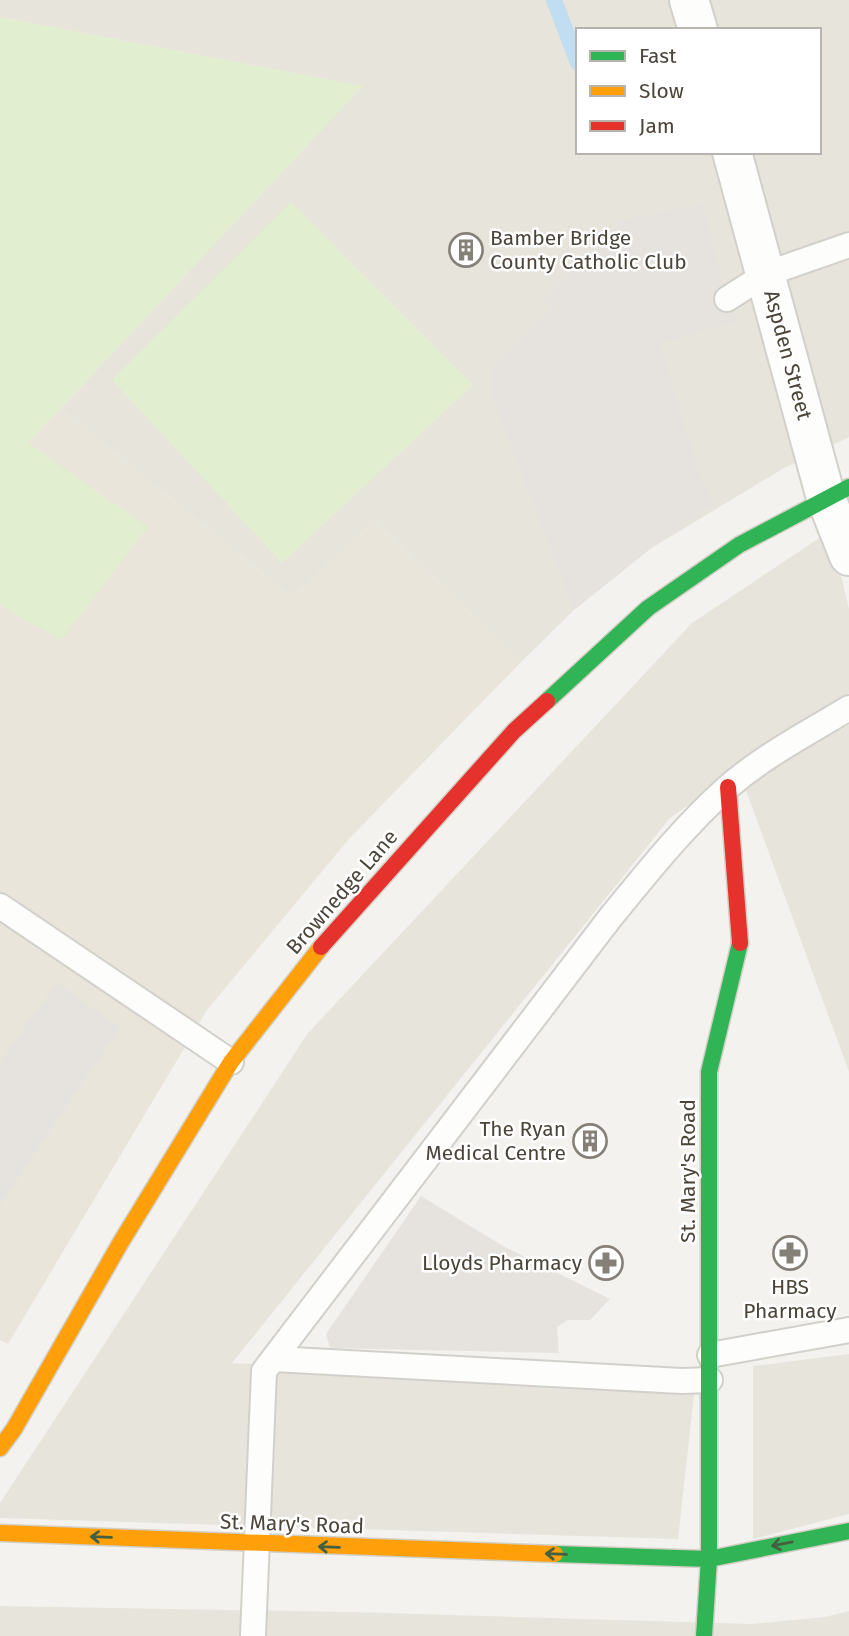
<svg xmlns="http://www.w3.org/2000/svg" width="849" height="1636" viewBox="0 0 849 1636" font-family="'Fira Sans',sans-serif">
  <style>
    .residential { fill: #e7e4dc; fill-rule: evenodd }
    .education { fill: #eae5da }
    .green { fill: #e1eecf }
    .parking { fill: #e6e3df }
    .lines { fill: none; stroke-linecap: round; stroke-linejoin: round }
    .stream { stroke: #c0ddf1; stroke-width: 16 }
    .lane-casing { stroke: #d2d0cb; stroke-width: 28 }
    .street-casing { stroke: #d2d0cb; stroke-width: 42 }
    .fast-casing { stroke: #d3cfc5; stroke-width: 19 }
    .slow-casing { stroke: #d3cfc5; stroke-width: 19 }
    .jam-casing { stroke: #d3cfc5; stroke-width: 19 }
    .lane { stroke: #fdfdfc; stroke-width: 24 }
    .street { stroke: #fdfdfc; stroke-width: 38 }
    .fast { stroke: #30b455; stroke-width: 16 }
    .slow { stroke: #ff9f0a; stroke-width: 16 }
    .jam { stroke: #e5322d; stroke-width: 16 }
    .oneway { stroke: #446040 }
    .labels { text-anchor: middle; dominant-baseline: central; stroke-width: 5; stroke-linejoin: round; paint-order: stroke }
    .poi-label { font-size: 21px; fill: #4b4439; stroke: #fff; text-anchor: end }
    .street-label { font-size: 21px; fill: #4b4439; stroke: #fff }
  </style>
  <rect width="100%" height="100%" fill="#f4f2ee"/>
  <g class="residential">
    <path d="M0,0H849V437L784,468L650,549L574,610L521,662L375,521L292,597L61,409L362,86L0,17ZM578,30H819V152H578Z"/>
    <polygon points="830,531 849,609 849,693 670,818 232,1363 695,1386 678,1539 0,1518 0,1503 308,1033 692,623"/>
    <polygon points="849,725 849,1072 743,782"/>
    <polygon points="849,1354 849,1514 753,1539 753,1366"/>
    <polygon points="0,1606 350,1612 750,1624 825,1617 849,1611 849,1636 0,1636"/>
  </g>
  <polygon class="education" points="0,17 363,86 61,409 292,597 375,521 521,662 348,840 207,1010 8,1344 0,1340"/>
  <g class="green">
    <polygon points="0,17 363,86 28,443 148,527 62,639 17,616 0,605"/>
    <polygon points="291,202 473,385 282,563 112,380"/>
  </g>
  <g class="parking">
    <polygon points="703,204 727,299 737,321 660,343 699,473 715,503 650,549 574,610 493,399 494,365 552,308 543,299 621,221"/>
    <polygon points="57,983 120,1027 0,1205 0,1062"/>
    <polygon points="421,1196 503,1246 610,1299 590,1320 568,1320 557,1327 559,1353 330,1348 326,1334"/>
  </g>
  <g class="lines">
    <polyline class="stream" points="554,0 578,63"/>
    <g class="lane-casing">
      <g id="lane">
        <polyline points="727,299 766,274 849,245"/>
        <polyline points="0,906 231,1062"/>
        <polyline points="710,1355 849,1330"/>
        <polyline points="274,1359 682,1381 710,1380"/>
        <path d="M253,1636L264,1371L610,918C647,873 684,826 728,787C765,755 808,733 849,708"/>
      </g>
    </g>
    <g class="street-casing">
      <g id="street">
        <polyline points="689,0 698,30"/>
        <polyline points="732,152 826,498 849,556"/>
      </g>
    </g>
    <g class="fast-casing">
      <g id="fast">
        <polyline points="547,701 648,608 739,545 849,487"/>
        <polyline points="555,1554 709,1559 849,1531"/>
        <polyline points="704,1636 709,1559 709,1072 740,943"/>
      </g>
    </g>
    <g class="slow-casing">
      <g id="slow">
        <polyline points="0,1448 14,1429 121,1242 231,1062 321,947"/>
        <polyline points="0,1533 555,1554"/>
      </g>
    </g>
    <g class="jam-casing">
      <g id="jam">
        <polyline points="728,787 740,943"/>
        <polyline points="321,947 514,731 547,701"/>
      </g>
    </g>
    <use href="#lane" class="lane"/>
    <use href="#street" class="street"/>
    <use href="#fast" class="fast"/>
    <use href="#slow" class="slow"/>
    <use href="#jam" class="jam"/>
  </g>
  <defs><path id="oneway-shaft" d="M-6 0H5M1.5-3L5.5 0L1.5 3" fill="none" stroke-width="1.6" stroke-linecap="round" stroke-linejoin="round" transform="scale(1.75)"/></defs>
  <g class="oneway">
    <use href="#oneway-shaft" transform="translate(101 1537) rotate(-178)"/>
    <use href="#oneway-shaft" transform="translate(782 1544) rotate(169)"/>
    <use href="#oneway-shaft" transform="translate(329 1547) rotate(-178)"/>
    <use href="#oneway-shaft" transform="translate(556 1554) rotate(-178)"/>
  </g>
  <defs>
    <g id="building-ring" transform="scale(1.75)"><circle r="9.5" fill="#fff" stroke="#868178" stroke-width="1.5"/><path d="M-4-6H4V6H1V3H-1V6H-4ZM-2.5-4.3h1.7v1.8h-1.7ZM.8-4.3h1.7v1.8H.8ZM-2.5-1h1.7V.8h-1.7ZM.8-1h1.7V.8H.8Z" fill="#868178"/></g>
    <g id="pharmacy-ring" transform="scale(1.75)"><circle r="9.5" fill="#fff" stroke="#868178" stroke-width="1.5"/><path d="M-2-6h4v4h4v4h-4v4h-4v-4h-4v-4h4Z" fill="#868178"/></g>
  </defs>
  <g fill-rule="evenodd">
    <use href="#building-ring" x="466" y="250"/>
    <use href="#building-ring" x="590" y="1141"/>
    <use href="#pharmacy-ring" x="790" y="1253"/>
    <use href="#pharmacy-ring" x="606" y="1263"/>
  </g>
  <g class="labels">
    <g class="poi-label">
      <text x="490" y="238" text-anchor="start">Bamber Bridge<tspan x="490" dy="24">County Catholic Club</tspan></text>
      <text x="566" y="1129">The Ryan<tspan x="566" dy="24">Medical Centre</tspan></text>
      <text x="582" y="1263">Lloyds Pharmacy</text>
      <text x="790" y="1287" text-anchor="middle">HBS<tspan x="790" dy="24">Pharmacy</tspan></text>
    </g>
    <g class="street-label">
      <text transform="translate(788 355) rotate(75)">Aspden Street</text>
      <text transform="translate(342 892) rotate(-49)">Brownedge Lane</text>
      <text transform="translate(688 1171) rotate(-90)">St. Mary's Road</text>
      <text transform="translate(292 1524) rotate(2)">St. Mary's Road</text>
    </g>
  </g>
  <rect x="576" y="28" width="245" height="126" fill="#ffffff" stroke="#b7b4b0" stroke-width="2"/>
  <rect x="590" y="51" width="35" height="10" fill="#30b455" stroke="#b7b4b0" stroke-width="2"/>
  <text x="639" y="63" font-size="21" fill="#4b4439">Fast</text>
  <rect x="590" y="86" width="35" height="10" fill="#ff9f0a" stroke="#b7b4b0" stroke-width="2"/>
  <text x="639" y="98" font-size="21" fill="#4b4439">Slow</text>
  <rect x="590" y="121" width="35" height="10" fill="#e5322d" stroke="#b7b4b0" stroke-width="2"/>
  <text x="639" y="133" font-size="21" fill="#4b4439">Jam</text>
</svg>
